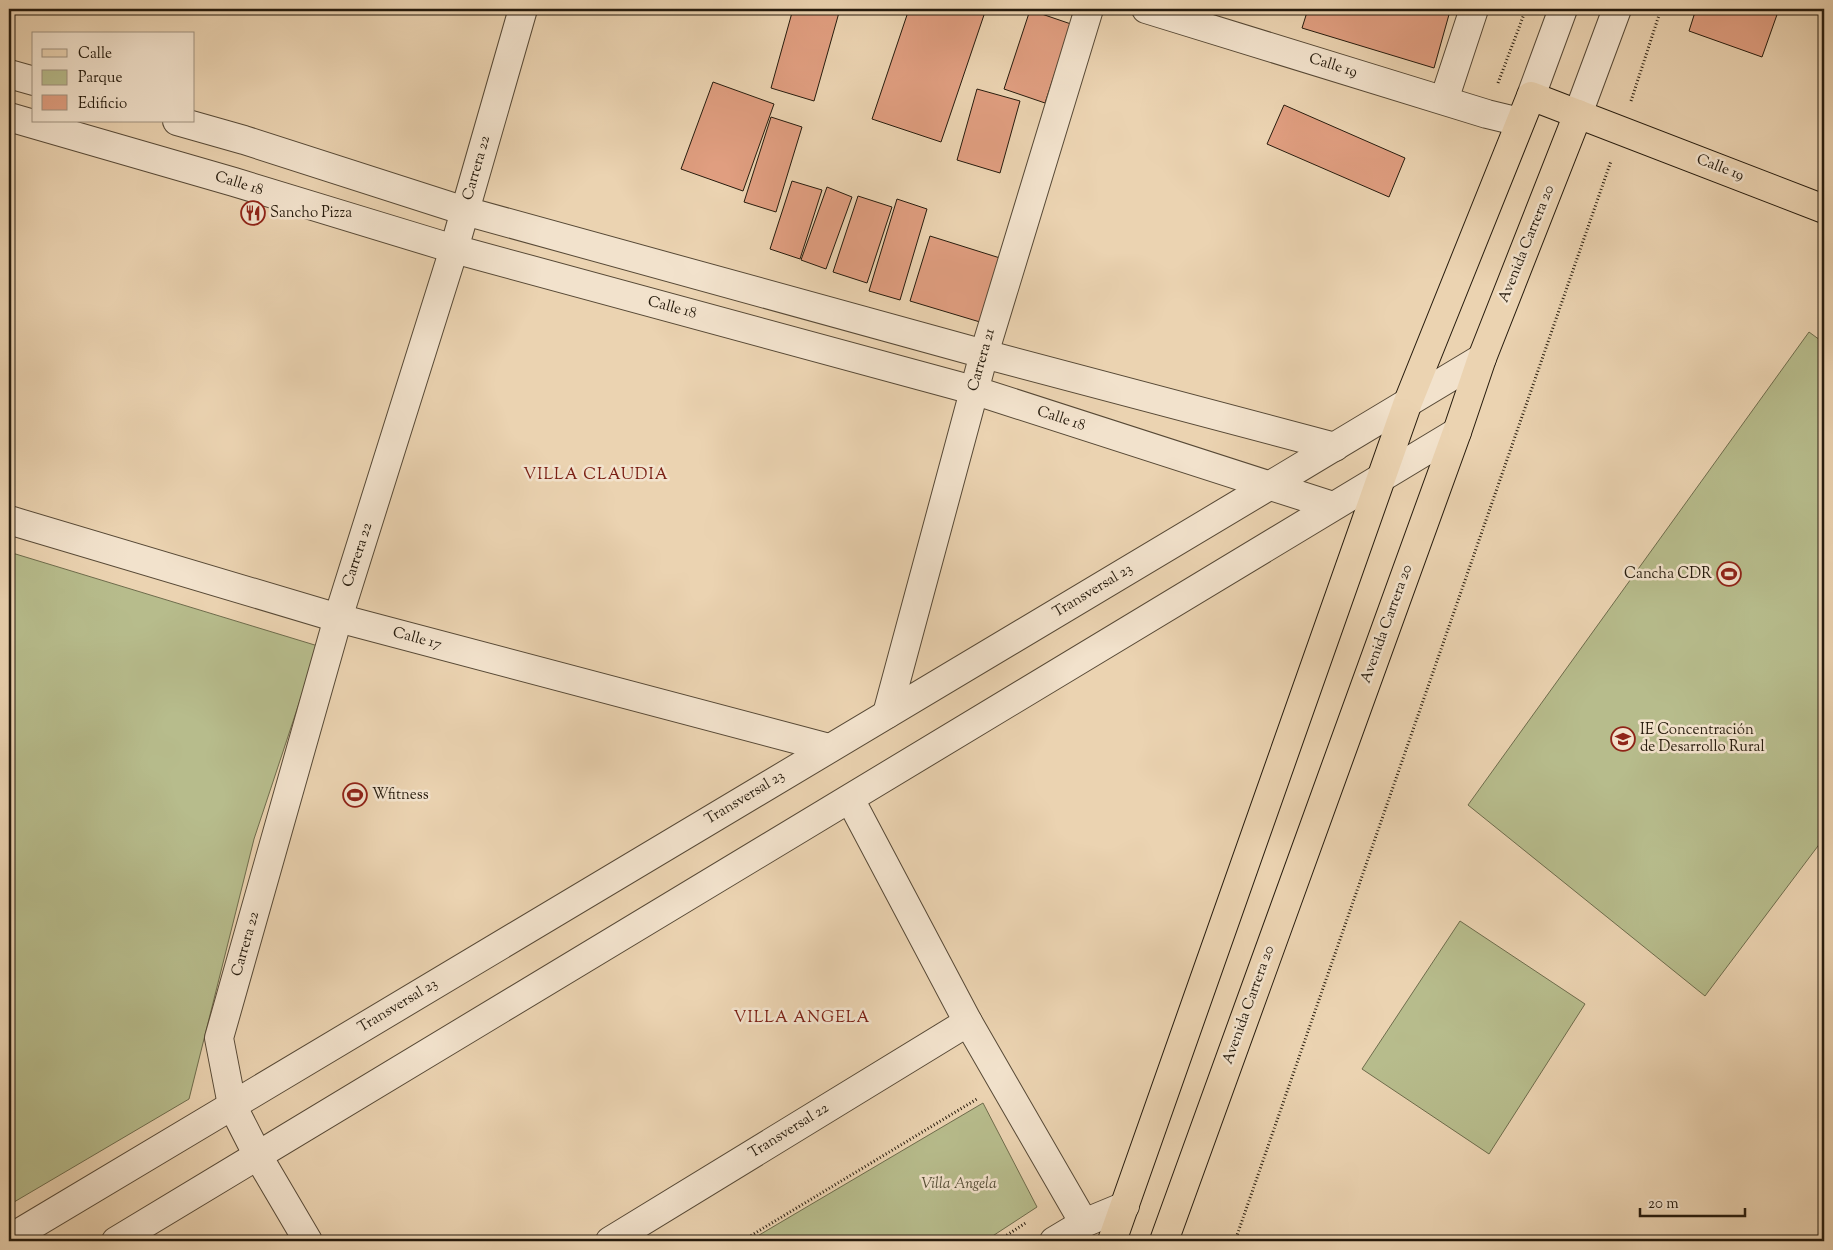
<svg xmlns="http://www.w3.org/2000/svg" width="1833" height="1250" viewBox="0 0 1833 1250" font-family="'Sorts Mill Goudy',serif">
  <style>
    .green { fill: #b7bc8c; stroke: #6e6c4c }
    .building { fill: #e09e80; stroke: #261b0d }
    .lines { fill: none; stroke-linecap: round; stroke-linejoin: round }
    .minor-casing { stroke: #574936; stroke-width: 30 }
    .major-casing { stroke: #261b0d; stroke-width: 30 }
    .path { stroke: #261b0d; stroke-width: 3; stroke-dasharray: 1 2.5; stroke-linecap: butt }
    .minor { stroke: #f2e2cc; stroke-width: 28 }
    .major { stroke: #ebd3b1; stroke-width: 28 }
    .labels { text-anchor: middle; dominant-baseline: central; stroke-width: 5; stroke-linejoin: round; paint-order: stroke }
    .street-label { font-size: 15px; fill: #261b0d; stroke: #f2e2cc }
    .poi-label { font-size: 15px; fill: #261b0d; stroke: #f2e2cc; text-anchor: start }
    .park-label { font-size: 15px; font-style: italic; fill: #524b33; stroke: #f2e2cc }
    .neighbourhood-label { font-size: 16px; letter-spacing: 1px; fill: #7a1f14; stroke: #f2e2cc }
  </style>
  <rect width="100%" height="100%" fill="#ebd3b1"/>
  <filter id="stains"><feTurbulence type="fractalNoise" baseFrequency=".004" numOctaves="4"/><feColorMatrix values="0 0 0 0 .2 0 0 0 0 .09 0 0 0 0 .02 0 0 0 .5 -.17"/></filter>
  <radialGradient id="worn" r=".72"><stop offset=".6" stop-color="#630" stop-opacity="0"/><stop offset="1" stop-color="#630" stop-opacity=".3"/></radialGradient>
  <g class="green">
    <polygon points="1809,332 1824,343 1824,838 1705,996 1468,805"/>
    <polygon points="9,552 318,646 254,839 189,1099 9,1205"/>
    <polygon points="1460,921 1585,1004 1489,1154 1362,1069"/>
    <polygon points="983,1103 1037,1207 985,1241 749,1241"/>
  </g>
  <g class="building">
    <polygon points="793,9 840,9 814,101 771,88"/>
    <polygon points="909,9 986,9 941,142 872,119"/>
    <polygon points="1308,9 1442,9 1450,11 1434,68 1302,28"/>
    <polygon points="1696,9 1779,9 1762,57 1689,31"/>
    <polygon points="1030,10 1071,24 1045,103 1004,89"/>
    <polygon points="713,82 774,104 743,191 681,169"/>
    <polygon points="977,89 1020,101 1000,173 957,160"/>
    <polygon points="1284,105 1405,158 1389,197 1267,144"/>
    <polygon points="771,117 802,127 776,212 744,202"/>
    <polygon points="792,181 822,190 800,259 770,249"/>
    <polygon points="827,187 852,197 826,269 801,260"/>
    <polygon points="858,196 892,207 867,283 833,272"/>
    <polygon points="897,199 927,209 900,300 869,291"/>
    <polygon points="930,236 1000,258 980,322 910,301"/>
  </g>
  <g class="lines">
    <g class="minor-casing">
      <g id="minor">
        <polyline points="1146,9 1487,114 1520,122"/>
        <polyline points="9,74 34,81"/>
        <polyline points="1531,96 1563,9"/>
        <polyline points="1444,100 1474,9"/>
        <polyline points="1578,114 1617,9"/>
        <polyline points="9,117 234,182 454,249 973,390 1333,506"/>
        <polyline points="177,121 244,140 465,211 984,354 1335,447"/>
        <polyline points="9,520 338,618 829,748"/>
        <polyline points="887,714 984,354 1089,9"/>
        <polyline points="850,799 968,1022 1084,1223"/>
        <polyline points="9,1239 1269,486 1482,358"/>
        <polyline points="116,1241 1457,432"/>
        <polyline points="308,1241 258,1156 232,1105 219,1038 338,618 454,249 523,9"/>
        <polyline points="610,1241 968,1022"/>
        <polyline points="1054,1241 1084,1223 1125,1206"/>
      </g>
    </g>
    <g class="major-casing">
      <g id="major">
        <polyline points="1112,1241 1408,402 1531,96 1824,209"/>
        <polyline points="1164,1241 1457,432 1482,358 1578,114"/>
      </g>
    </g>
    <g class="path">
      <polyline points="1498,83 1526,9"/>
      <polyline points="1631,101 1661,9"/>
      <polyline points="742,1241 977,1099"/>
      <polyline points="998,1241 1027,1222"/>
      <polyline points="1235,1241 1611,161"/>
    </g>
    <use href="#minor" class="minor"/>
    <use href="#major" class="major"/>
  </g>
  <defs>
    <g id="restaurant-ring" transform="scale(1.25)"><circle r="9.5" fill="#f2e2cc" stroke="#8f2418" stroke-width="1.5"/><path d="M-5-6h1v4h1v-4h1v4h1v-4h1v5L-1.5 .5V6h-2V.5L-5-1ZM5-6V6H3V1.5H1.5Q1.5-4 5-6Z" fill="#8f2418"/></g>
    <g id="stadium-ring" transform="scale(1.25)"><circle r="9.5" fill="#f2e2cc" stroke="#8f2418" stroke-width="1.5"/><path d="M0-5a6.5 5 0 1 0 0 10a6.5 5 0 1 0 0-10ZM-3.5-1.8h7v3.6h-7Z" fill="#8f2418"/></g>
    <g id="school-ring" transform="scale(1.25)"><circle r="9.5" fill="#f2e2cc" stroke="#8f2418" stroke-width="1.5"/><path d="M0-5L7-2L0 1L-7-2ZM-4 1L0 2.5L4 1V4Q0 6-4 4Z" fill="#8f2418"/></g>
  </defs>
  <g fill-rule="evenodd">
    <use href="#restaurant-ring" x="253" y="213"/>
    <use href="#stadium-ring" x="1729" y="574"/>
    <use href="#school-ring" x="1623" y="739"/>
    <use href="#stadium-ring" x="355" y="795"/>
  </g>
  <g class="labels">
    <g class="street-label">
      <text transform="translate(1333 66) rotate(17)">Calle 19</text>
      <text transform="translate(477 168) rotate(-74)">Carrera 22</text>
      <text transform="translate(1720 168) rotate(21)">Calle 19</text>
      <text transform="translate(239 184) rotate(17)">Calle 18</text>
      <text transform="translate(1527 244) rotate(-68)">Avenida Carrera 20</text>
      <text transform="translate(672 308) rotate(15)">Calle 18</text>
      <text transform="translate(982 360) rotate(-74)">Carrera 21</text>
      <text transform="translate(1061 419) rotate(18)">Calle 18</text>
      <text transform="translate(358 555) rotate(-72)">Carrera 22</text>
      <text transform="translate(1093 591) rotate(-31)">Transversal 23</text>
      <text transform="translate(1387 624) rotate(-70)">Avenida Carrera 20</text>
      <text transform="translate(417 639) rotate(15)">Calle 17</text>
      <text transform="translate(745 798) rotate(-31)">Transversal 23</text>
      <text transform="translate(246 944) rotate(-74)">Carrera 22</text>
      <text transform="translate(1249 1005) rotate(-70)">Avenida Carrera 20</text>
      <text transform="translate(398 1006) rotate(-31)">Transversal 23</text>
      <text transform="translate(789 1131) rotate(-32)">Transversal 22</text>
    </g>
    <g class="poi-label">
      <text x="270" y="213">Sancho Pizza</text>
      <text x="1712" y="574" text-anchor="end">Cancha CDR</text>
      <text x="1640" y="730">IE Concentración<tspan x="1640" dy="17">de Desarrollo Rural</tspan></text>
      <text x="372" y="795">Wfitness</text>
    </g>
    <g class="park-label">
      <text x="959" y="1184">Villa Angela</text>
    </g>
    <g class="neighbourhood-label">
      <text x="596" y="475">VILLA CLAUDIA</text>
      <text x="802" y="1018">VILLA ANGELA</text>
    </g>
  </g>
  <rect width="1833" height="1250" fill="none" stroke="#ebd3b1" stroke-width="30"/>
  <rect x="10" y="10" width="1813" height="1230" fill="none" stroke="#261b0d" stroke-width="2.5"/>
  <rect x="15" y="15" width="1803" height="1220" fill="none" stroke="#261b0d"/>
  <rect x="32" y="32" width="162" height="90" fill="#f2e2cc" stroke="#a09280"/>
  <rect x="42" y="49" width="25" height="8" fill="#ebd3b1" stroke="#a09280"/>
  <text x="78" y="58" font-size="15" fill="#261b0d">Calle</text>
  <rect x="42" y="70" width="25" height="15" fill="#b7bc8c" stroke="#a09280"/>
  <text x="78" y="82" font-size="15" fill="#261b0d">Parque</text>
  <rect x="42" y="95" width="25" height="15" fill="#e09e80" stroke="#a09280"/>
  <text x="78" y="108" font-size="15" fill="#261b0d">Edificio</text>
  <path d="M1640 1208v8h105v-8" fill="none" stroke="#261b0d" stroke-width="2.5"/>
  <text x="1648" y="1208" font-size="15" fill="#261b0d" stroke="#f2e2cc" stroke-width="4" paint-order="stroke">20 m</text>
  <rect width="100%" height="100%" filter="url(#stains)"/>
  <rect width="100%" height="100%" fill="url(#worn)"/>
</svg>
